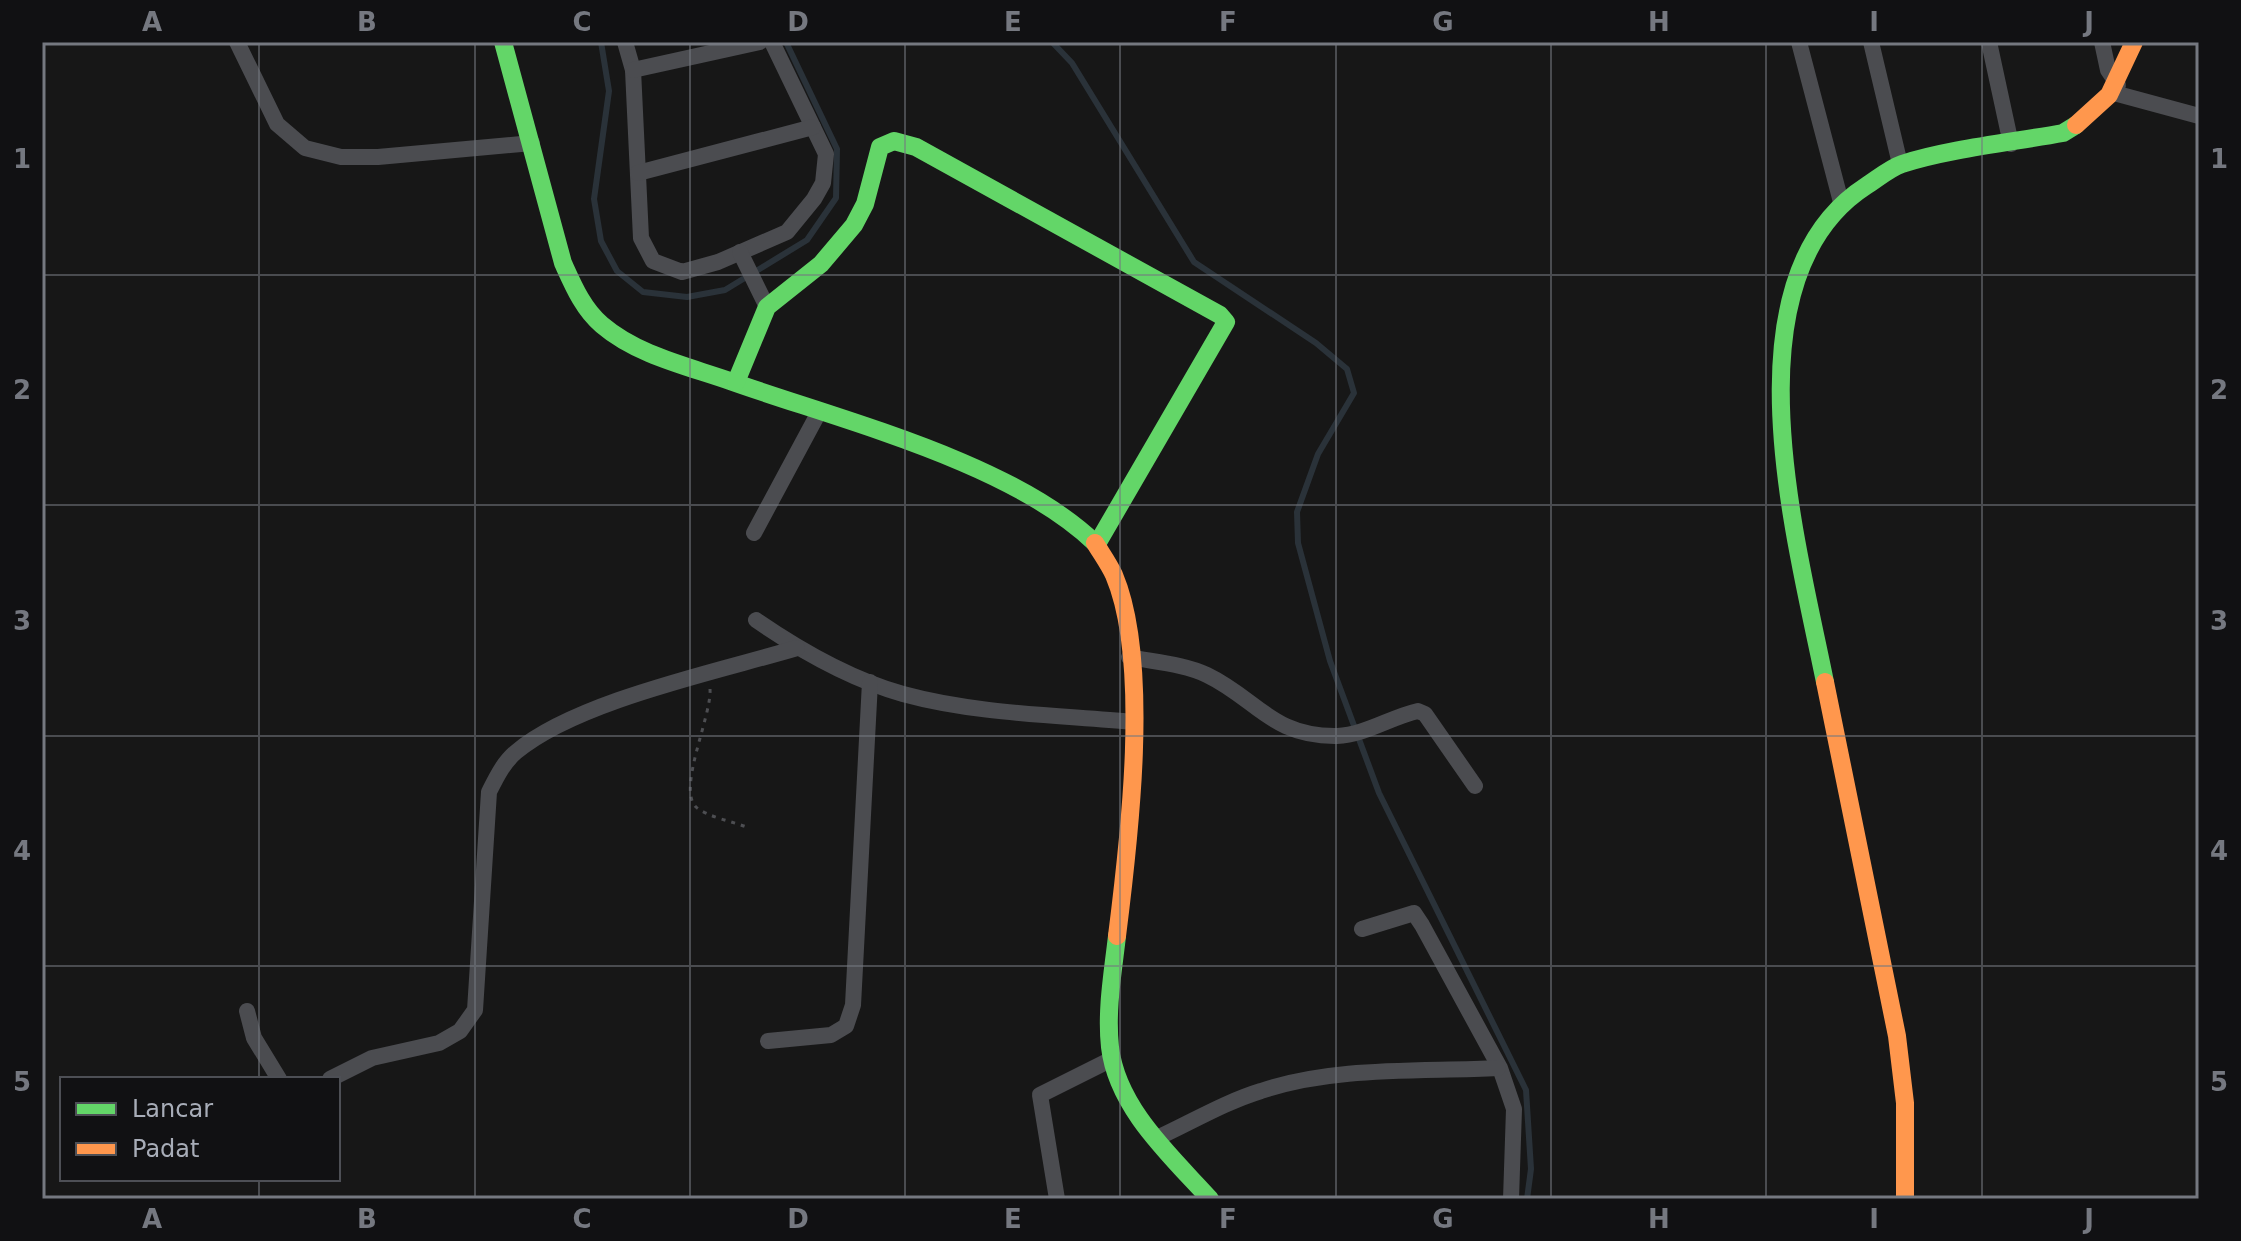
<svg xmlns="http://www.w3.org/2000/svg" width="2241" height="1241" viewBox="0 0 2241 1241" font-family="'DejaVu Sans',sans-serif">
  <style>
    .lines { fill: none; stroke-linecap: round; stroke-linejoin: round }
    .stream { stroke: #2a3239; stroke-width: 6 }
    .path { stroke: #4d4e52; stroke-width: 3; stroke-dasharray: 4 6; stroke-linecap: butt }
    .street { stroke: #4b4c50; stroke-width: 16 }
    .fast { stroke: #63d668; stroke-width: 18 }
    .slow { stroke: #ff974d; stroke-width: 18 }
    .grid { fill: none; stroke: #757880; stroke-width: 2; stroke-opacity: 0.55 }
    .neatline { fill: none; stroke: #757880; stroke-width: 3 }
    .grid-label { font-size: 26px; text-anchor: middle; font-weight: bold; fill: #757880 }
  </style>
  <rect width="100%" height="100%" fill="#171717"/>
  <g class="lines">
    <g class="stream">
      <polyline points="601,42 609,91 594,199 601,241 617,271 643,292 687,297 725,290 807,240 836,198 837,149 786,42"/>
      <polyline points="1052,42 1072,63 1194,262 1316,343 1347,369 1354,393 1318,454 1297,512 1298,543 1330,661 1379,793 1526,1090 1531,1169 1527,1199"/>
    </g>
    <path class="path" d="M710,689C712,715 677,789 696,807C707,817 735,822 749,828"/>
    <g class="street">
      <polyline points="237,42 277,124 305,148 341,157 378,157 532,143"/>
      <polyline points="625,42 633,70 641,238 653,261 682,272 718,262 787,232 814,199 823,183 826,154 772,42"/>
      <polyline points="1799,42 1841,202"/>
      <polyline points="1871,42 1900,164"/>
      <polyline points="1989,42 2011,144"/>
      <polyline points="2102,42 2108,70 2118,85"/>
      <polyline points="633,70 760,42"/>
      <polyline points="2114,93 2199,116"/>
      <polyline points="638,173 813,127"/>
      <polyline points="740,252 767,307"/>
      <polyline points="754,533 819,412"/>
      <path d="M756,620C801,651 850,679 903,694C976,714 1057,715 1133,722"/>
      <path d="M1129,657C1154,662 1184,664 1207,675C1257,699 1272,737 1337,736C1365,735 1391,717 1418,711L1425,714L1475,786"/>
      <polyline points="1362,929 1414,913 1422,925 1500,1068 1514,1109 1511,1199"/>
      <polyline points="247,1011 254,1038 279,1079"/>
      <polyline points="768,1041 831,1035 846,1026 853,1005 870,682"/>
      <path d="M330,1079L372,1058L439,1043L460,1031L475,1010L489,792C496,778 503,763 516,752C576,701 720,671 797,648"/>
      <path d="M1155,1139C1190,1123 1225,1102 1261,1091C1335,1066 1421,1072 1498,1068"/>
      <polyline points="1057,1199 1040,1095 1112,1059"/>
    </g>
    <g class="fast">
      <path d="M503,42L563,263C573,285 583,309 602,325C637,355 687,366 730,381C840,420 1011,462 1095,543"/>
      <polyline points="736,382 767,307 821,264 854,225 865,204 880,147 894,141 916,147 1220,315 1226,322 1097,544"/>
      <path d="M1825,682C1798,546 1722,279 1866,186C1877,179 1890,168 1902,164C1948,149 2014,142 2063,133L2076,125"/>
      <path d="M1117,936C1113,972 1106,1010 1110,1047C1117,1108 1171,1156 1210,1199"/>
    </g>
    <g class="slow">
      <polyline points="2076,125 2109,95 2134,42"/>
      <path d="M1095,543C1101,553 1109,564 1114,575C1151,662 1129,841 1117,936"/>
      <polyline points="1825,682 1897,1036 1905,1103 1905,1199"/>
    </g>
  </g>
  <path class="grid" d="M259,42V1079M475,42V1199M690,42V1199M905,42V1199M1120,42V1199M1336,42V1199M1551,42V1199M1766,42V1199M1982,42V1199M42,275H2199M42,505H2199M42,736H2199M42,966H2199M259,1179V1199"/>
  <rect width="2241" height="1241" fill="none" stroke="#111113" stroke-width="88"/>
  <rect x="60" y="1077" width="280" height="104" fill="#111113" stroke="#4d4f55" stroke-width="2"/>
  <rect x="76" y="1103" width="40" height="12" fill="#63d668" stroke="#4d4f55" stroke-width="2"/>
  <text x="132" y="1117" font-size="24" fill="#a8adb8">Lancar</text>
  <rect x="76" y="1143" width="40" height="12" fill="#ff974d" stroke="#4d4f55" stroke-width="2"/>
  <text x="132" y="1157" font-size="24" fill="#a8adb8">Padat</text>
  <rect x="44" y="44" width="2153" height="1153" class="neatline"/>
  <g class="grid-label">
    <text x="152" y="31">A</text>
    <text x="367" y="31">B</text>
    <text x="582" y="31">C</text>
    <text x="798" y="31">D</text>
    <text x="1013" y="31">E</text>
    <text x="1228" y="31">F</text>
    <text x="1443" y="31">G</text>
    <text x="1659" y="31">H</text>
    <text x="1874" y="31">I</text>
    <text x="2089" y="31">J</text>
    <text x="22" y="168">1</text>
    <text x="2219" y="168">1</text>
    <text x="22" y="399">2</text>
    <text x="2219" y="399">2</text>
    <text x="22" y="630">3</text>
    <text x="2219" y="630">3</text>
    <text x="22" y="860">4</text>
    <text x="2219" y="860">4</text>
    <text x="22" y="1091">5</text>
    <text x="2219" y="1091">5</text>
    <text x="152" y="1228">A</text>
    <text x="367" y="1228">B</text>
    <text x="582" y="1228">C</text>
    <text x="798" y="1228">D</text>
    <text x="1013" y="1228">E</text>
    <text x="1228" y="1228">F</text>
    <text x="1443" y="1228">G</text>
    <text x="1659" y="1228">H</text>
    <text x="1874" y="1228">I</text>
    <text x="2089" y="1228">J</text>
  </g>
</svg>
